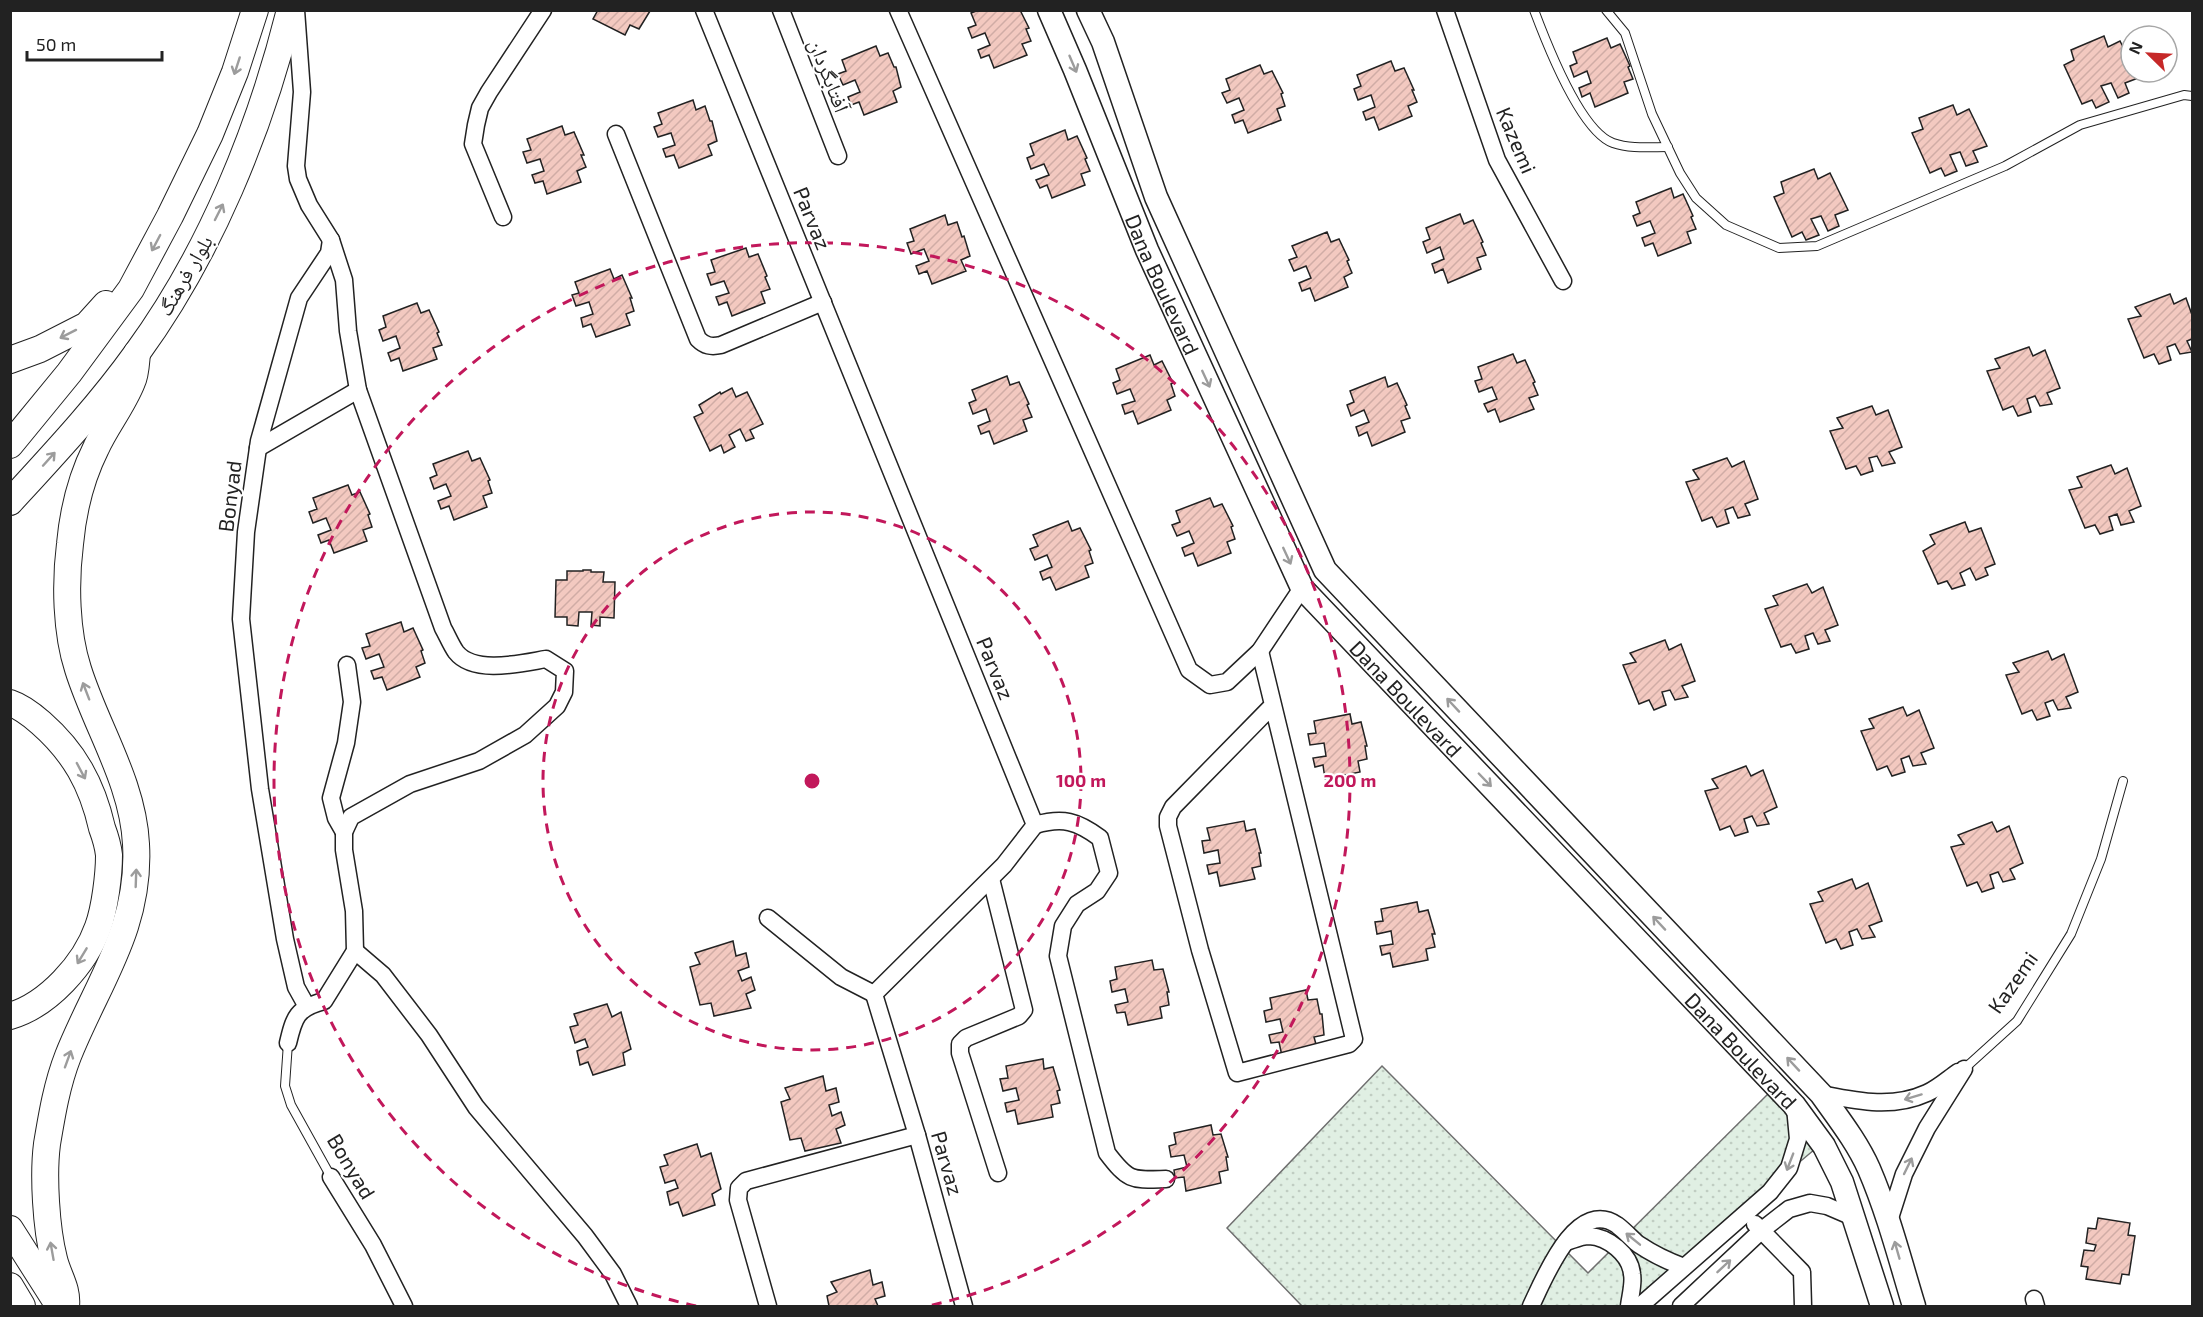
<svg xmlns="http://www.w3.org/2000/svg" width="2203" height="1317" viewBox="0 0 2203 1317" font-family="'Exo 2','Noto Naskh Arabic',sans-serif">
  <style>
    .grass { fill: url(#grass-dots); stroke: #6f6f6f; stroke-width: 1.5 }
    .building { fill: url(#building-hatch); stroke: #222; stroke-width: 1.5 }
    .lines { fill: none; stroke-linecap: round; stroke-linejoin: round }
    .lane-casing { stroke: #222; stroke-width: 10 }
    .street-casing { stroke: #222; stroke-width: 19 }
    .secondary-casing { stroke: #222; stroke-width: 25 }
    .primary-casing { stroke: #222; stroke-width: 28 }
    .lane { stroke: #fff; stroke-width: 8 }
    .street { stroke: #fff; stroke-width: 16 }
    .secondary { stroke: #fff; stroke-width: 22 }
    .primary { stroke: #fff; stroke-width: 26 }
    .oneway { stroke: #9c9c9c }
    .ring { fill: none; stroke: #c2185b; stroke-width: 3; stroke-dasharray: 10 8 }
    .labels { text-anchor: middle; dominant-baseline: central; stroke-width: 4.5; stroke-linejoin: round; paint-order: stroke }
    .street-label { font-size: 21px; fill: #222; stroke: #fff }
    .centre { fill: #c2185b; stroke: #fff; stroke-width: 3 }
    .ring-label { font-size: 18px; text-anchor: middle; font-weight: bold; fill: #c2185b; stroke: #fff; stroke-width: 4.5; stroke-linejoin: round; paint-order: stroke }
  </style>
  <defs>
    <pattern id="grass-dots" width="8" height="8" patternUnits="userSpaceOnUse" patternTransform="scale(1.5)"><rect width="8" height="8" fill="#e0efe3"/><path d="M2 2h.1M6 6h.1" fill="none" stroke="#c0cdc2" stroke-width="1.8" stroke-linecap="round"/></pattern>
    <pattern id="building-hatch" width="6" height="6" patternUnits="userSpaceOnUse" patternTransform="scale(1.5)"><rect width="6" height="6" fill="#f3c9c0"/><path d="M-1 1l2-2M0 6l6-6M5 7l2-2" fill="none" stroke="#d0aca5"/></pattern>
  </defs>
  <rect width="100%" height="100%" fill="#fff"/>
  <polygon class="grass" points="1382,1066 1588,1273 1778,1084 1827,1139 1628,1306 1300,1306 1301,1305 1227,1228"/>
  <g class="building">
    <polygon points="598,10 649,10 650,11 639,29 630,25 625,35 593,19"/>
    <polygon points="979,10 1020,10 1029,28 1026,29 1031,41 1022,44 1027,55 994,68 989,55 981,58 978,50 990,45 985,33 972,38 968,28 976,25 971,13"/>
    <polygon points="2104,36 2108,47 2120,41 2131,63 2131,72 2135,72 2138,78 2125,83 2129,93 2118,98 2111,83 2101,86 2109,102 2096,108 2092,100 2082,104 2064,65 2074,60 2071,50"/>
    <polygon points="1607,38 1611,48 1620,44 1630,66 1628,67 1633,79 1624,82 1628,93 1595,107 1590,93 1582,97 1579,88 1591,83 1587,71 1574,77 1570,66 1577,63 1573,52"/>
    <polygon points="876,46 880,56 888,53 894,67 896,67 901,87 893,91 897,102 864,115 859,102 851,105 848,97 860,92 855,80 843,85 838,74 846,71 842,60"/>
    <polygon points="1391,61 1395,71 1404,68 1414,90 1412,90 1417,102 1408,106 1412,116 1379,130 1374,117 1366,120 1363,112 1375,107 1371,95 1358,100 1354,89 1361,86 1357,75"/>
    <polygon points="1260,65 1264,74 1272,71 1283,93 1281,94 1285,106 1277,109 1281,120 1248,133 1243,120 1235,123 1232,115 1244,110 1239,98 1227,103 1222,93 1230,90 1226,79"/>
    <polygon points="693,100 696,110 705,106 710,121 712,121 717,141 708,145 712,155 679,168 674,155 666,157 663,149 675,145 671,133 658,137 654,127 662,124 658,113"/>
    <polygon points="1953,105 1957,115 1969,109 1987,146 1973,151 1978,162 1966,166 1960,152 1950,155 1957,171 1945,176 1941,168 1930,173 1912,133 1923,129 1919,118"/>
    <polygon points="562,126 565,135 574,132 584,155 581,155 586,167 577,171 581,182 547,194 543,181 535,183 532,175 544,171 540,159 527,163 523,152 531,150 527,139"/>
    <polygon points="1065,130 1068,140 1077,136 1087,158 1085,159 1090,171 1081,174 1085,185 1052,198 1047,185 1040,188 1036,180 1049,175 1044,164 1031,169 1027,158 1034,155 1030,144"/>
    <polygon points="1814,169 1818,179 1830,173 1848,210 1835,215 1839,226 1828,231 1821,216 1811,219 1819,235 1806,240 1802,232 1792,237 1774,197 1784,193 1781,182"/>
    <polygon points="1671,188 1674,198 1683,194 1693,216 1691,217 1696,229 1687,232 1691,243 1658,256 1653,243 1645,246 1642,238 1655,233 1650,221 1637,226 1633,216 1640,213 1636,202"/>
    <polygon points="1460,214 1464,224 1473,220 1483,242 1481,243 1486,255 1477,258 1481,269 1448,283 1443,269 1435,273 1432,264 1444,259 1440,247 1427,253 1423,242 1430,239 1426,228"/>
    <polygon points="945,215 948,225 957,222 962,237 964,236 970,256 961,260 966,271 932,284 927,271 919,274 916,266 929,261 924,249 911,254 907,243 914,241 910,229"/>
    <polygon points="1327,232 1331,242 1339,239 1349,260 1347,261 1352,273 1344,277 1348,287 1315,301 1310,288 1302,291 1299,283 1311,278 1306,266 1294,271 1289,260 1297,257 1292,246"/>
    <polygon points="746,248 749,257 758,254 767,276 765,277 770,289 761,292 765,303 732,316 727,302 719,305 716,297 729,293 724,281 711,285 707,274 715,272 711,260"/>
    <polygon points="610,269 614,279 622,275 632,298 630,298 634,311 626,314 630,325 596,337 591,324 583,327 581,318 593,314 589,302 576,306 572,295 579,293 575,282"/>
    <polygon points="2170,294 2174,304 2186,298 2192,315 2192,339 2187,341 2192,352 2180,354 2175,344 2167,347 2171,360 2159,364 2154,354 2144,358 2128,319 2141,316 2135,307"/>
    <polygon points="417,303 421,313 429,310 439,332 437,333 442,345 433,348 437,359 403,371 399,358 391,361 388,353 400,348 396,336 383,341 379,330 386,327 383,316"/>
    <polygon points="2029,347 2033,356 2045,350 2060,388 2047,393 2052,404 2040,406 2035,396 2027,399 2031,412 2018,416 2013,406 2003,410 1987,371 2000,368 1995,359"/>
    <polygon points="1513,354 1517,363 1525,360 1535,382 1533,383 1538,395 1529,398 1534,409 1500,422 1495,409 1488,412 1484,404 1497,399 1492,387 1479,392 1475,381 1482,379 1478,367"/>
    <polygon points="1150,355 1154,365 1162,361 1173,383 1171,384 1175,396 1167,400 1171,410 1138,424 1133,411 1125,414 1122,405 1135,401 1130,389 1117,394 1113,383 1120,380 1116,369"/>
    <polygon points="1007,376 1010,385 1019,382 1029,404 1027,405 1032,417 1023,420 1027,431 994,444 989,431 981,434 978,426 990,421 986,409 973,414 969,403 976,400 972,390"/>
    <polygon points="1385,377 1388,387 1397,383 1407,405 1405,406 1410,418 1401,421 1405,432 1372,446 1367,432 1359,436 1356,427 1369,422 1364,410 1351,416 1347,405 1354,402 1350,391"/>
    <polygon points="732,388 736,397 747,392 763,424 750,430 754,438 746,441 740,429 729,435 735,447 724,453 721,445 710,451 694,417 703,413 699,405 720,392 721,394"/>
    <polygon points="1872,406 1876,415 1888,410 1902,447 1889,452 1895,463 1882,466 1877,456 1869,458 1873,471 1861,475 1856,466 1846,469 1830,431 1843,428 1837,418"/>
    <polygon points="468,451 472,461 480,458 490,480 488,481 492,493 483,496 487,507 454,520 449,506 441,509 438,501 451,496 446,484 434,489 430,478 437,475 433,464"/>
    <polygon points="1727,458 1732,467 1744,461 1758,499 1745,504 1750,515 1738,518 1733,507 1725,510 1729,523 1717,527 1712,517 1702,521 1686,482 1699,479 1693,470"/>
    <polygon points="2111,465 2115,474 2127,468 2141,506 2129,511 2134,522 2121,525 2117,514 2109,517 2113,530 2100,534 2095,525 2085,528 2069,490 2082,487 2077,477"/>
    <polygon points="348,485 352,495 360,492 370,514 368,515 372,527 363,530 367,541 334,553 329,540 321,543 318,535 331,530 326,518 313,523 309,512 317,509 313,498"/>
    <polygon points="1210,498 1214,507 1222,504 1233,526 1231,527 1235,539 1227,542 1231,553 1198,566 1193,553 1185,556 1182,548 1194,543 1189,531 1177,536 1172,525 1180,522 1176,511"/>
    <polygon points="1068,521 1072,531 1080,528 1091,550 1089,551 1093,563 1085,566 1089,577 1056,590 1050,577 1043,580 1040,572 1052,567 1047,555 1035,560 1030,549 1038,546 1033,535"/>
    <polygon points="1965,522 1969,532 1981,528 1995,564 1985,568 1988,575 1976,580 1970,568 1960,573 1965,585 1952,589 1947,581 1938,584 1923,551 1935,544 1930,535"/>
    <polygon points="583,570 591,570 591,572 604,572 603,582 615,582 614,618 600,617 600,626 591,625 592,612 579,612 578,626 567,625 567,617 555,617 556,580 567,580 567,571 583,571"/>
    <polygon points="1807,584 1812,593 1823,587 1838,625 1825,630 1830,641 1818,644 1813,633 1805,636 1809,649 1796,653 1791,644 1781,647 1765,609 1778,605 1773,596"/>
    <polygon points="401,622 404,632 413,628 423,650 421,651 425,663 416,667 420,677 387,690 382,677 374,679 371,671 384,667 379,654 366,659 362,648 370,646 366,634"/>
    <polygon points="1665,640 1669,650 1681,644 1695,681 1682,686 1688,697 1675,700 1670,690 1662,692 1666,705 1654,710 1649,700 1639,704 1623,665 1636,662 1630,653"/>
    <polygon points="2048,651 2052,660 2064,654 2078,692 2066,697 2071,708 2058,710 2053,700 2045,703 2050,716 2037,720 2032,710 2022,714 2006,675 2019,672 2013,663"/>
    <polygon points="1903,707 1907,716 1919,710 1934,748 1921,753 1926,764 1913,766 1909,756 1901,759 1905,772 1892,776 1887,766 1877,770 1861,731 1874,728 1869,719"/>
    <polygon points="1350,714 1352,724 1361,722 1367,746 1365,746 1367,759 1358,761 1360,772 1325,779 1323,765 1315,767 1313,758 1326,756 1324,743 1310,745 1308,734 1316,733 1314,721"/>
    <polygon points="1746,766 1751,776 1763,770 1777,807 1764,813 1769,824 1757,826 1752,816 1744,819 1748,832 1735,836 1730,826 1720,830 1705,791 1718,788 1712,779"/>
    <polygon points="1244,821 1246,831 1255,829 1261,853 1259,853 1261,866 1252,868 1255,879 1220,886 1217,872 1209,874 1207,865 1220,863 1218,850 1204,853 1202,841 1210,840 1207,828"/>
    <polygon points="1992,822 1997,832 2009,826 2023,863 2010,869 2015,879 2003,882 1998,872 1990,875 1994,888 1982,892 1977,882 1967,886 1951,847 1964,844 1958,835"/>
    <polygon points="1852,879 1856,889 1868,883 1882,921 1869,926 1875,937 1862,939 1857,929 1849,932 1853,945 1841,949 1836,939 1826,943 1810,904 1823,901 1818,892"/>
    <polygon points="1417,902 1419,912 1428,910 1435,934 1432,934 1435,947 1426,949 1428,960 1393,967 1390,953 1382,955 1380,946 1393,944 1391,931 1377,934 1375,922 1383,921 1381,909"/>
    <polygon points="733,941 736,956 746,953 749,967 738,971 742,981 751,977 755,990 746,994 751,1008 714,1016 711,1003 700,1005 690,967 700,964 695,953"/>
    <polygon points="1152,960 1154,970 1163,969 1169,992 1167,992 1169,1005 1160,1007 1162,1018 1128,1025 1125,1012 1117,1013 1115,1005 1128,1002 1125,989 1112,992 1110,981 1117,979 1115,967"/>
    <polygon points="1306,990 1308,1000 1317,999 1320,1014 1322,1014 1324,1035 1314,1037 1317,1048 1282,1056 1279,1042 1271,1043 1269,1035 1283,1032 1280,1019 1266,1022 1264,1011 1272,1009 1270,998"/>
    <polygon points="607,1004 612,1017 621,1012 631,1049 623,1053 625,1065 593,1075 588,1062 580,1065 577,1051 588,1047 585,1039 575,1043 570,1027 578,1025 574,1014"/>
    <polygon points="1043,1059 1044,1069 1053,1067 1060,1090 1057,1091 1060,1103 1051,1105 1053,1117 1018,1124 1015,1110 1007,1112 1005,1103 1019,1100 1016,1088 1003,1091 1000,1079 1008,1078 1006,1066"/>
    <polygon points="823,1076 826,1091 836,1088 839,1102 829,1105 832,1116 841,1112 845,1125 836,1129 841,1143 805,1151 801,1138 790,1140 781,1102 790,1099 785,1088"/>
    <polygon points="1211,1125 1213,1135 1221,1134 1228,1157 1226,1157 1228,1170 1219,1172 1221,1183 1186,1191 1184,1177 1175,1178 1174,1170 1187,1167 1184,1155 1171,1157 1169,1146 1176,1144 1174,1133"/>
    <polygon points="697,1144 701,1157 711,1153 721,1189 712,1194 715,1205 683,1216 678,1202 670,1205 667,1192 678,1188 675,1180 665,1183 660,1167 668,1165 664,1155"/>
    <polygon points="2098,1218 2130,1223 2128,1235 2135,1236 2129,1275 2122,1274 2120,1284 2086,1279 2088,1267 2081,1266 2084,1250 2094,1251 2096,1245 2086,1243 2088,1228 2096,1229"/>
    <polygon points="870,1270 873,1285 882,1282 885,1296 875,1299 878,1306 829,1306 827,1296 837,1292 831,1282"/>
  </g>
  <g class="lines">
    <g class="lane-casing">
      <g id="lane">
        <path d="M1534,10C1546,42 1580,131 1613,143C1630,149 1650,147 1668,147"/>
        <polyline points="1606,10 1625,33 1652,114 1680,173 1696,198 1726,225 1779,248 1817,246 2005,166 2080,125 2184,95 2192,96"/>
        <polyline points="288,1043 285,1086 291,1105 331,1177"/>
        <polyline points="1964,1069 2017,1021 2071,934 2101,859 2123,781"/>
      </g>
    </g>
    <g class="street-casing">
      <g id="street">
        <polyline points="704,10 1035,825 1004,865 874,994 917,1135 964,1306"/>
        <polyline points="781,10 838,156"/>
        <polyline points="898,10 1189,670 1210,685 1227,682 1260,651 1302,588"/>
        <polyline points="1445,10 1497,160 1563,281"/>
        <path d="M616,134L698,339C705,346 711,347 721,345L823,302"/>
        <polyline points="503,217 473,144 476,125 480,108 489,92 543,10"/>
        <polyline points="258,448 358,390"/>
        <polyline points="1260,651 1354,1039 1349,1044 1237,1073 1200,950 1168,826 1168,817 1173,807 1273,705"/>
        <path d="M1035,825C1063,817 1077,821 1100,838L1109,873L1097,891L1077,904L1063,926L1058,956L1107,1153C1129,1182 1132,1180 1166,1179"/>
        <polyline points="344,832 336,818 331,798 346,743 352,702 347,665"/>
        <polyline points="991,879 1024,1010 1019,1016 966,1038 960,1044 960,1053 998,1173"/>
        <polyline points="768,918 841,977 874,994"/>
        <polyline points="355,951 383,975 429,1035 476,1107 585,1236 613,1274 629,1306"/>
        <polyline points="306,1005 296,987 285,939 260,789 241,619 246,532 259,441 299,298 329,253 331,240"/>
        <path d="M288,1043C294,1017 297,1008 324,1001L355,951L354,911L344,850V832L351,817L410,784L479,761L525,735L557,706L564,692L565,671L546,659C522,663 474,675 456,652C451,645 447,635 443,628L358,390L348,331L344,280L331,240L309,205L298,179L296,166L302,92L296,10"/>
        <path d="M1821,1094C1857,1101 1892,1109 1927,1093C1938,1088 1948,1079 1958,1072"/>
        <polyline points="331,1177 373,1245 404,1306"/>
        <polyline points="1889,1221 1904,1174 1927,1128 1964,1069"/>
        <polyline points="1755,1224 1802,1272 1803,1306"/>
        <path d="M1566,1242C1573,1240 1581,1236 1589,1236C1608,1237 1630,1254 1632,1274C1634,1283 1630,1297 1629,1306"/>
        <polyline points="2034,1299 2036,1306"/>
        <polyline points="768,1306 738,1200 739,1188 746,1181 917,1135"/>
        <path d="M1531,1306C1544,1279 1576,1197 1617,1225C1625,1231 1631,1238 1638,1244C1653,1254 1667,1261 1684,1267"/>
        <polyline points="1640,1306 1770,1192 1789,1168 1798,1139 1795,1107"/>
        <polyline points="1681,1306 1762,1230 1789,1209 1810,1203 1827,1206 1855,1218"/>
      </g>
    </g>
    <g class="secondary-casing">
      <g id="secondary">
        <path id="s1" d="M1049,10L1075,70L1147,250L1302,588L1794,1105L1824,1146L1842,1182L1882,1306"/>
        <path d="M1088,10L1103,42L1156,197L1325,570L1821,1094C1838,1118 1857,1142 1869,1169C1888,1213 1900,1260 1914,1306"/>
      </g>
    </g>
    <g class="primary-casing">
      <g id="primary">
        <polyline points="10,360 40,349 87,325 106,304"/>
        <polyline points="10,445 69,373 131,289 170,216 210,134 235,72 255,10"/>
        <path d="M10,502C54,454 99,406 137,353C210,253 260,130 290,10"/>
        <path d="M10,703C22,707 32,715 41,723C74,752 92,784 102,828C105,836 108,846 109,855C109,874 105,908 98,927C85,964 48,1005 10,1016"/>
        <polyline points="10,1229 59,1306"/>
        <polyline points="10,1286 22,1306"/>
        <path d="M66,1306C68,1288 58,1276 54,1259C46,1228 43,1175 47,1144C52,1114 57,1084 68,1056C97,983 141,928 136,844C133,782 96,727 78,669C66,632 65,583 70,544C73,511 81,478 96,448C106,426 123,405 132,382C136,374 136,362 137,353"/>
      </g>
    </g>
    <use href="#lane" class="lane"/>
    <use href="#street" class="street"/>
    <use href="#secondary" class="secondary"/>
    <use href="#primary" class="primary"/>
  </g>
  <defs><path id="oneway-shaft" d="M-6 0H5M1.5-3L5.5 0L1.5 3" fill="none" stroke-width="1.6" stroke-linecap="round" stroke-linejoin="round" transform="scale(1.5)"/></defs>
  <g class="oneway">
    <use href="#oneway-shaft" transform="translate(1073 64) rotate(67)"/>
    <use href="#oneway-shaft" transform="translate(237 66) rotate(108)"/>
    <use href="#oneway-shaft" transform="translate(219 212) rotate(-63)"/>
    <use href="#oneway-shaft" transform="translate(156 243) rotate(118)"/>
    <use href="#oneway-shaft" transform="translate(68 334) rotate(153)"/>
    <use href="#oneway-shaft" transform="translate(1206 379) rotate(65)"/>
    <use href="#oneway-shaft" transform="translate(49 459) rotate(-48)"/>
    <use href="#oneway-shaft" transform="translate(1287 556) rotate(65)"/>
    <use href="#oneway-shaft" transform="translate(86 691) rotate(-111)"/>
    <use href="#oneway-shaft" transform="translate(1453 705) rotate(-133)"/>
    <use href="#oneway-shaft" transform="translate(81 771) rotate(62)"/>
    <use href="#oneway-shaft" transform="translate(1485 780) rotate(46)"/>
    <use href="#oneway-shaft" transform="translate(136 878) rotate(-88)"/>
    <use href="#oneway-shaft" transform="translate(1659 923) rotate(-133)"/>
    <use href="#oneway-shaft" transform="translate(82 956) rotate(121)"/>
    <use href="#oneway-shaft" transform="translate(68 1059) rotate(-70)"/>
    <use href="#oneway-shaft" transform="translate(1793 1064) rotate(-133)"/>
    <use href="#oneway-shaft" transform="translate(1913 1097) rotate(163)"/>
    <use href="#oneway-shaft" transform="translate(1790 1162) rotate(111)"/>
    <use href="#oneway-shaft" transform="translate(1908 1166) rotate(-64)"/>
    <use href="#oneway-shaft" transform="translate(1633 1239) rotate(-141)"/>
    <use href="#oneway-shaft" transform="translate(1897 1250) rotate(-106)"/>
    <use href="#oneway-shaft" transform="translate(52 1251) rotate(-100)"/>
    <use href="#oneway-shaft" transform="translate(1724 1266) rotate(-43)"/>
  </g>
  <g class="ring">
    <circle cx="812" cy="781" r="269"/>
    <path d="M696 1306A538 538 0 1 1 928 1306"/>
  </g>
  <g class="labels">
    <g class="street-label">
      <text transform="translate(830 75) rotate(69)">آفتابگردان</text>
      <text transform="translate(1517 140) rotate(67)">Kazemi</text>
      <text transform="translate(813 218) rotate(68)">Parvaz</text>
      <text transform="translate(184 275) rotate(-60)">بلوار فرهنگ</text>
      <text stroke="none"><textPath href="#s1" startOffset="297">Dana Boulevard</textPath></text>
      <text transform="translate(229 496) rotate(-83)">Bonyad</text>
      <text transform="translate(996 668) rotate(68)">Parvaz</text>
      <text stroke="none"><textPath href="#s1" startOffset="783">Dana Boulevard</textPath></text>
      <text transform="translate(2012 982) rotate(-55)">Kazemi</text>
      <text stroke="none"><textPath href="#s1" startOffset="1269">Dana Boulevard</textPath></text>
      <text transform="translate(948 1163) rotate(74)">Parvaz</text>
      <text transform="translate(352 1166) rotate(59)">Bonyad</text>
    </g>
  </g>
  <circle cx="812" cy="781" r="9" class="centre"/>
  <g class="ring-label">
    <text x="1081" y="787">100 m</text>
    <text x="1350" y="787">200 m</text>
  </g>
  <rect width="2203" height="1317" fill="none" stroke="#222222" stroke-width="24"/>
  <g transform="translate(2149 54) rotate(294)"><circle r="28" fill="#ffffff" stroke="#a7a7a7" stroke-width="1.5"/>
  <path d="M0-4.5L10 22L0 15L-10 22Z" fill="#c62828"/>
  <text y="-9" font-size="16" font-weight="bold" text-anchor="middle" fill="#222222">N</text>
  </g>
  <path d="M27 51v9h135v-9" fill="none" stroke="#222222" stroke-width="3"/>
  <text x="36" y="51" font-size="18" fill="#222222" stroke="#ffffff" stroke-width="4.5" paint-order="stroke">50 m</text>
</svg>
